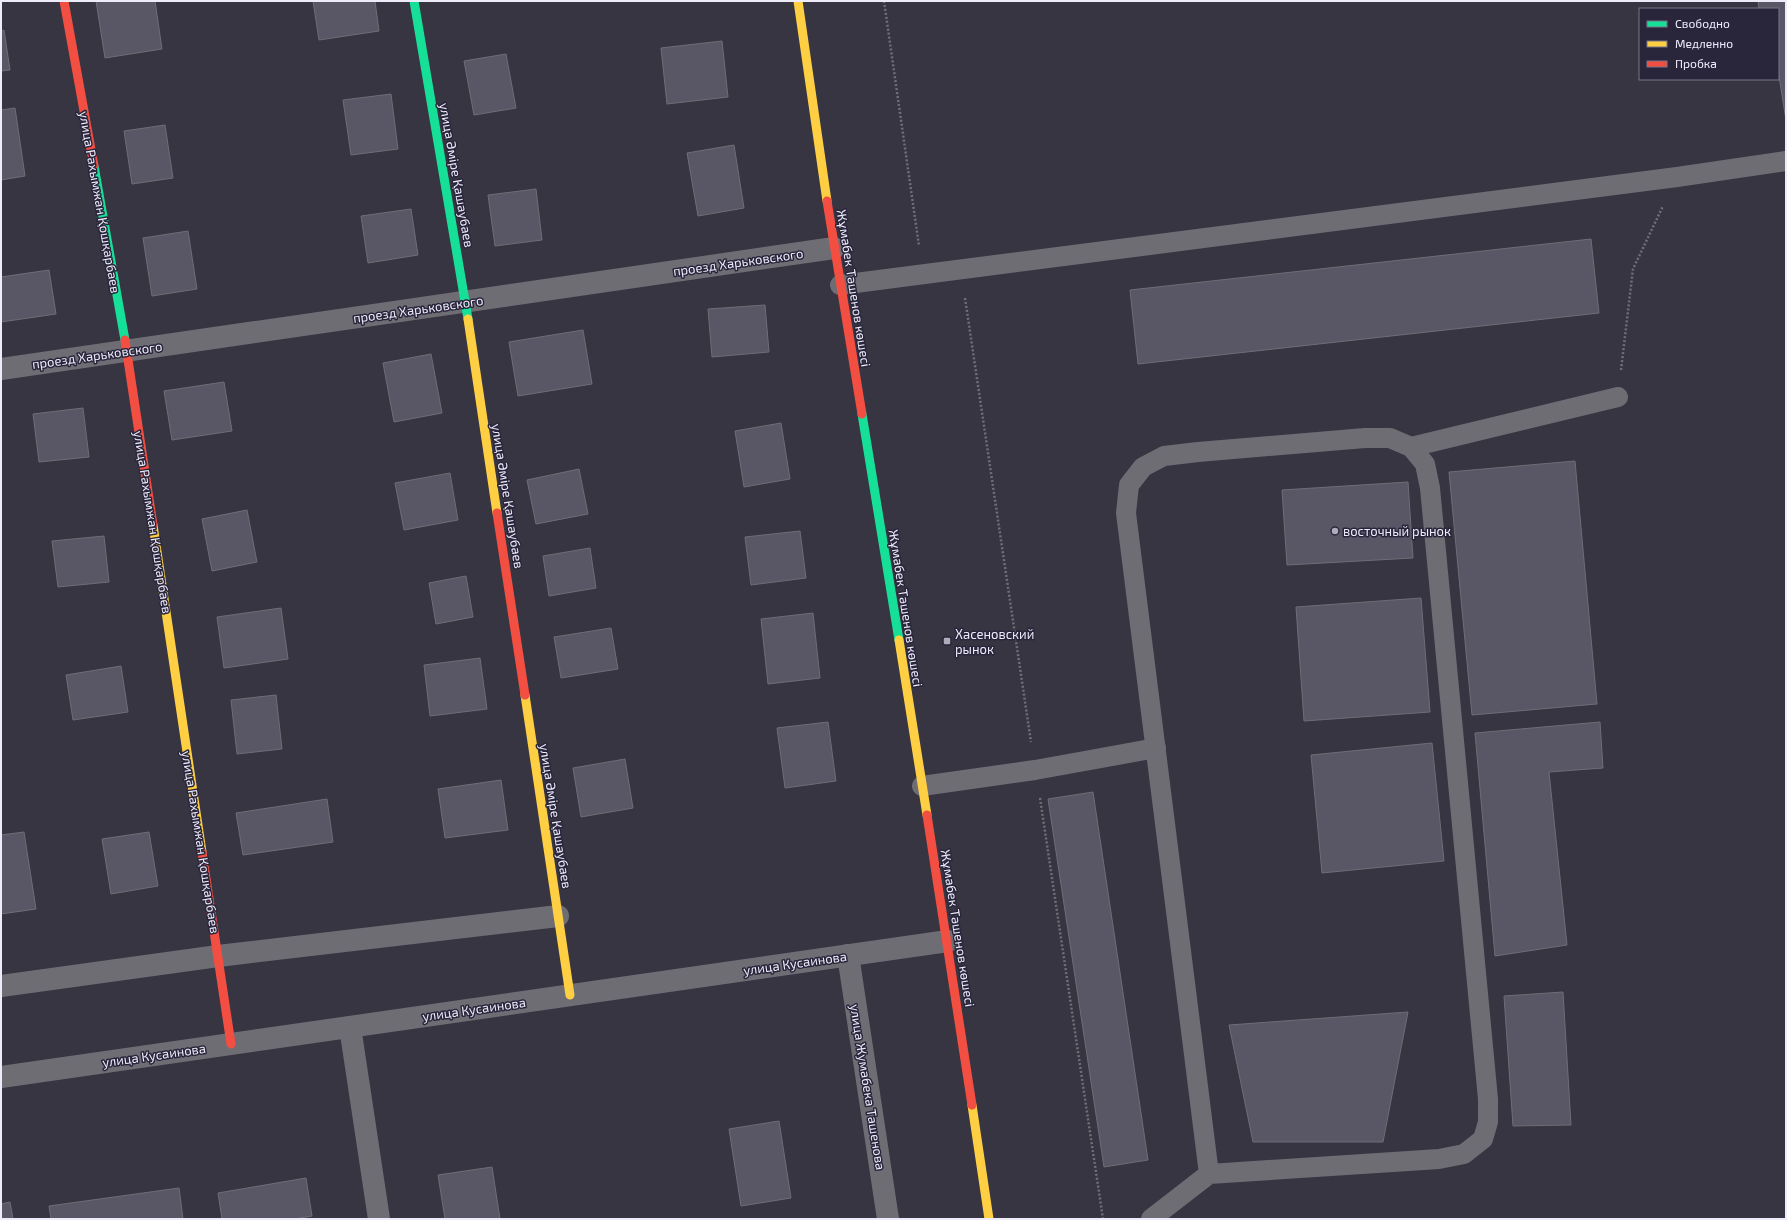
<svg xmlns="http://www.w3.org/2000/svg" width="1787" height="1220" viewBox="0 0 1787 1220" font-family="'Exo 2',sans-serif">
  <style>
    .building { fill: #595766; stroke: #6e6d77 }
    .lines { fill: none; stroke-linecap: round; stroke-linejoin: round }
    .path { stroke: #706f76; stroke-width: 2.5; stroke-dasharray: 2 2; stroke-linecap: butt }
    .lane { stroke: #6e6d74; stroke-width: 20 }
    .street { stroke: #6e6d74; stroke-width: 22 }
    .fast { stroke: #16e098; stroke-width: 9 }
    .slow { stroke: #ffcf43; stroke-width: 9 }
    .jam { stroke: #f24e42; stroke-width: 9 }
    .poi-dot { fill: #aeacba; stroke: #29263c; stroke-width: 1.5 }
    .labels { text-anchor: middle; dominant-baseline: central; stroke-width: 3; stroke-linejoin: round; paint-order: stroke }
    .street-label { font-size: 13px; fill: #eeecfb; stroke: #29263c }
    .poi-label { font-size: 13px; fill: #eeecfb; stroke: #29263c; text-anchor: start }
  </style>
  <rect width="100%" height="100%" fill="#373542"/>
  <g class="building">
    <polygon points="96,1 155,1 162,49 105,58"/>
    <polygon points="313,1 375,1 379,31 319,40"/>
    <polygon points="1758,1 1786,1 1786,120 1778,70 1778,9 1759,9"/>
    <polygon points="4,30 10,70 1,71 1,31"/>
    <polygon points="722,41 728,97 667,104 661,48"/>
    <polygon points="506,54 516,108 474,115 464,61"/>
    <polygon points="391,94 398,149 351,155 343,100"/>
    <polygon points="15,108 25,176 1,180 1,110"/>
    <polygon points="165,125 173,178 132,184 124,131"/>
    <polygon points="734,145 744,208 698,216 687,153"/>
    <polygon points="536,189 542,240 495,246 488,195"/>
    <polygon points="411,209 418,255 368,263 361,216"/>
    <polygon points="188,231 197,289 152,296 143,238"/>
    <polygon points="1591,239 1599,313 1138,364 1130,290"/>
    <polygon points="49,270 56,314 1,322 1,277"/>
    <polygon points="765,305 769,352 712,357 708,309"/>
    <polygon points="583,330 592,384 518,396 509,342"/>
    <polygon points="431,354 442,413 394,422 383,363"/>
    <polygon points="224,382 232,431 172,440 164,391"/>
    <polygon points="83,408 89,457 39,462 33,414"/>
    <polygon points="781,423 790,479 744,487 735,431"/>
    <polygon points="1575,461 1597,704 1472,715 1449,472"/>
    <polygon points="579,469 588,514 536,524 527,480"/>
    <polygon points="450,473 458,520 404,530 395,483"/>
    <polygon points="1408,482 1413,558 1287,565 1282,490"/>
    <polygon points="247,510 257,562 212,571 202,519"/>
    <polygon points="800,531 806,578 751,585 745,537"/>
    <polygon points="104,536 109,582 58,587 52,541"/>
    <polygon points="590,548 596,588 549,596 543,556"/>
    <polygon points="466,576 473,617 436,624 429,583"/>
    <polygon points="1421,598 1430,712 1304,721 1296,607"/>
    <polygon points="281,608 288,659 224,668 217,617"/>
    <polygon points="813,613 820,678 768,684 761,619"/>
    <polygon points="611,628 618,669 561,678 554,637"/>
    <polygon points="480,658 487,709 430,716 424,665"/>
    <polygon points="121,666 128,712 73,720 66,675"/>
    <polygon points="276,695 282,749 237,754 231,700"/>
    <polygon points="828,722 836,781 785,788 777,728"/>
    <polygon points="1600,722 1603,768 1549,772 1567,945 1495,956 1475,733"/>
    <polygon points="1432,743 1444,861 1322,873 1311,755"/>
    <polygon points="625,759 633,808 581,817 573,768"/>
    <polygon points="501,780 508,830 445,838 438,789"/>
    <polygon points="1093,792 1148,1160 1104,1167 1048,799"/>
    <polygon points="327,799 333,842 243,855 236,813"/>
    <polygon points="24,832 36,909 1,914 1,835"/>
    <polygon points="149,832 158,886 111,894 102,839"/>
    <polygon points="1563,992 1571,1125 1513,1126 1504,996"/>
    <polygon points="1408,1012 1383,1142 1253,1142 1229,1025"/>
    <polygon points="779,1121 791,1198 741,1206 729,1129"/>
    <polygon points="492,1167 500,1219 445,1219 438,1175"/>
    <polygon points="306,1178 312,1216 294,1219 222,1219 218,1193"/>
    <polygon points="179,1188 183,1219 51,1219 49,1206"/>
    <polygon points="10,1202 13,1219 1,1219 1,1204"/>
  </g>
  <g class="lines">
    <g class="path">
      <polyline points="884,1 919,246"/>
      <polyline points="965,298 1031,742"/>
      <polyline points="1621,370 1633,269 1663,206"/>
      <polyline points="1040,798 1103,1219"/>
    </g>
    <g class="lane">
      <polyline points="840,285 1677,177 1786,161"/>
      <polyline points="1411,447 1618,397"/>
      <polyline points="922,786 1035,770 1156,748"/>
      <polyline points="1151,1219 1209,1174 1439,1159 1464,1154 1483,1139 1488,1122 1488,1099 1430,488 1425,464 1411,447 1390,438 1365,438 1198,452 1164,456 1143,467 1129,485 1126,513 1209,1174"/>
    </g>
    <g class="street">
      <polyline points="1,369 834,248"/>
      <polyline points="848,955 888,1219"/>
      <polyline points="1,986 218,956 558,916"/>
      <polyline points="350,1027 379,1219"/>
      <polyline points="1,1077 948,941"/>
    </g>
    <g class="fast">
      <polyline points="414,1 468,319"/>
      <polyline points="94,166 125,340"/>
      <polyline points="862,414 899,640"/>
    </g>
    <g class="slow">
      <polyline points="798,1 827,201"/>
      <polyline points="468,319 497,513"/>
      <polyline points="153,525 202,852"/>
      <polyline points="899,640 927,815"/>
      <polyline points="525,695 570,995"/>
      <polyline points="972,1105 989,1219"/>
    </g>
    <g class="jam">
      <polyline points="64,1 94,166"/>
      <polyline points="827,201 862,414"/>
      <polyline points="125,340 153,525"/>
      <polyline points="497,513 525,695"/>
      <polyline points="927,815 972,1105"/>
      <polyline points="202,852 231,1044"/>
    </g>
  </g>
  <g class="poi-dot">
    <circle cx="1335" cy="531" r="4"/>
    <rect x="943" y="637" width="8" height="8" rx="2"/>
  </g>
  <g class="labels">
    <g class="street-label">
      <text transform="translate(457 175) rotate(80)">улица Әміре Қашаубаев</text>
      <text transform="translate(100 202) rotate(80)">улица Рахымжан Қошқарбаев</text>
      <text transform="translate(738 262) rotate(-8)">проезд Харьковского</text>
      <text transform="translate(854 288) rotate(81)">Жұмабек Тәшенов көшесі</text>
      <text transform="translate(418 309) rotate(-8)">проезд Харьковского</text>
      <text transform="translate(97 355) rotate(-8)">проезд Харьковского</text>
      <text transform="translate(508 496) rotate(81)">улица Әміре Қашаубаев</text>
      <text transform="translate(153 522) rotate(81)">улица Рахымжан Қошқарбаев</text>
      <text transform="translate(906 608) rotate(81)">Жұмабек Тәшенов көшесі</text>
      <text transform="translate(556 816) rotate(81)">улица Әміре Қашаубаев</text>
      <text transform="translate(201 842) rotate(81)">улица Рахымжан Қошқарбаев</text>
      <text transform="translate(958 928) rotate(81)">Жұмабек Тәшенов көшесі</text>
      <text transform="translate(795 963) rotate(-8)">улица Кусаинова</text>
      <text transform="translate(474 1009) rotate(-8)">улица Кусаинова</text>
      <text transform="translate(154 1055) rotate(-8)">улица Кусаинова</text>
      <text transform="translate(868 1087) rotate(81)">улица Жумабека Ташенова</text>
    </g>
    <g class="poi-label">
      <text x="1343" y="531">восточный рынок</text>
      <text x="955" y="634">Хасеновский<tspan x="955" dy="15">рынок</tspan></text>
    </g>
  </g>
  <rect width="1787" height="1220" fill="none" stroke="#eeecfb" stroke-width="4"/>
  <rect x="1639" y="8" width="140" height="72" fill="#29263c" stroke="#787588"/>
  <rect x="1647" y="21" width="20" height="6" fill="#16e098" stroke="#787588"/>
  <text x="1675" y="28" font-size="12" fill="#eeecfb">Свободно</text>
  <rect x="1647" y="41" width="20" height="6" fill="#ffcf43" stroke="#787588"/>
  <text x="1675" y="48" font-size="12" fill="#eeecfb">Медленно</text>
  <rect x="1647" y="61" width="20" height="6" fill="#f24e42" stroke="#787588"/>
  <text x="1675" y="68" font-size="12" fill="#eeecfb">Пробка</text>
</svg>
